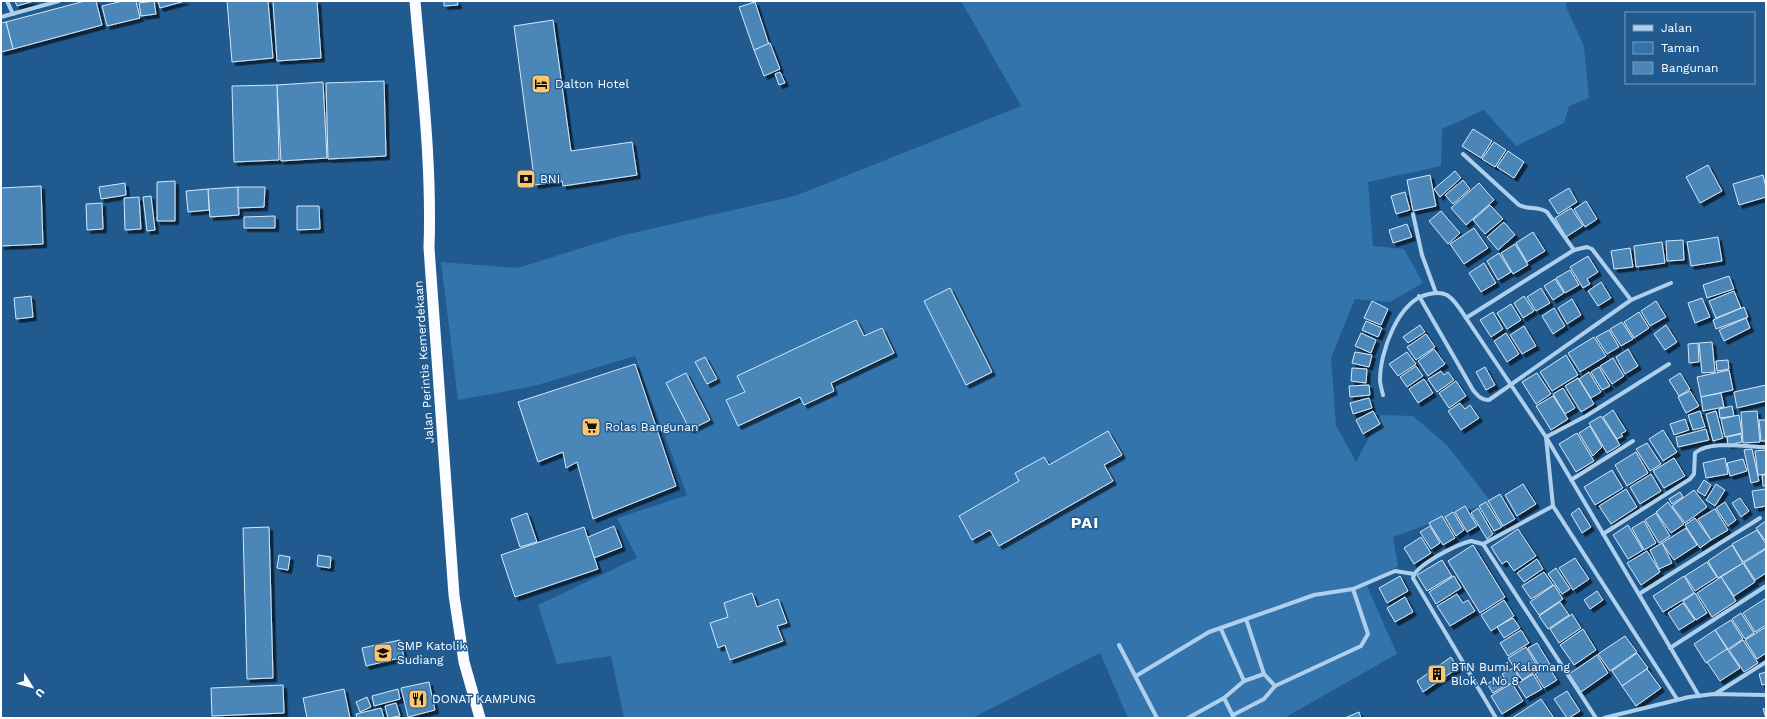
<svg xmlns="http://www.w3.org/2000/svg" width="1767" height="719" viewBox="0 0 1767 719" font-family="'Work Sans',sans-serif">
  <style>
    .green { fill: #3374ac }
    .building { fill: #4c86b8; stroke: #d4e8f9; filter: url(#shadow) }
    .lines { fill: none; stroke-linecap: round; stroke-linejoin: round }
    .minor { stroke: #afd0ed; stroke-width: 4 }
    .trunk { stroke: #fafcff; stroke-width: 11 }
    .labels { text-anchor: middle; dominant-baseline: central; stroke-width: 3; stroke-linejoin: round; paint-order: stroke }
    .poi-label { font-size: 12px; fill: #fff; stroke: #205a8f; text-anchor: start }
    .street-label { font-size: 12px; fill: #fff; stroke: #205a8f }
    .district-label { font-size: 16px; font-weight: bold; letter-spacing: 1px; fill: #fff; stroke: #205a8f }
  </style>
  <defs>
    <filter id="shadow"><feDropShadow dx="3.5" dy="3.5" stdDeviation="0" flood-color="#0009"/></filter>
  </defs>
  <rect width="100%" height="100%" fill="#205a8f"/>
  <polygon class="green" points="961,1 1566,1 1567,9 1584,46 1589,98 1569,106 1564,123 1516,146 1484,110 1442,129 1441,166 1368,182 1373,246 1404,249 1423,283 1390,302 1355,299 1331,358 1336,425 1356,462 1381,415 1413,416 1447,445 1491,502 1393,537 1398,566 1367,586 1397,654 1284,718 1128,718 1100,653 972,718 624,718 611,656 557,664 538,605 637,558 617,518 687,495 635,356 534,386 458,400 441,262 517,268 624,235 795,196 1021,106"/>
  <g class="building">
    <polygon points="15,1 34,1 17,6"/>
    <polygon points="85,1 96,1 102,25 13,49 6,22"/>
    <polygon points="123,1 136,1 140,18 107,26 102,6"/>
    <polygon points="154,1 156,14 141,16 139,3"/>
    <polygon points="158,1 185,1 160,8"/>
    <polygon points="227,1 268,1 273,58 232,62"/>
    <polygon points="273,1 317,1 321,58 277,61"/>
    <polygon points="444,1 457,1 458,5 444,6"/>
    <polygon points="755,2 769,45 754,50 739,7"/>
    <polygon points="553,20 571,151 632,142 637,175 563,186 562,181 535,185 514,26"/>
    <polygon points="6,22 13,49 1,52 1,23"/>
    <polygon points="770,43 780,69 764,76 754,50"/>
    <polygon points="780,72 785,83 779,85 775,74"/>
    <polygon points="384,81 386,156 328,159 326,83"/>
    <polygon points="323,82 327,158 281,161 277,85"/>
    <polygon points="277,85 279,160 234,162 232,86"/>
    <polygon points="1473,129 1492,141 1481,158 1462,146"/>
    <polygon points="1494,142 1506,150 1495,167 1482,159"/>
    <polygon points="1508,151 1524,162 1514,178 1497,167"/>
    <polygon points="1708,165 1722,191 1700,203 1686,177"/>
    <polygon points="1455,171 1461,178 1440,197 1434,189"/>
    <polygon points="1430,175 1436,206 1413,211 1407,180"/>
    <polygon points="1763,175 1766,188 1766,197 1739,205 1733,184"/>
    <polygon points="1463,180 1470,189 1453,204 1445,195"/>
    <polygon points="175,181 175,221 157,221 157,182"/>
    <polygon points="125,183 126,195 101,199 99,187"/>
    <polygon points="1479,183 1494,200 1466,225 1451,208"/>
    <polygon points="41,186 43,244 1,246 1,188"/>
    <polygon points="238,187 239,215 210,217 208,189"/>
    <polygon points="238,187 265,187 264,207 238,208"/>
    <polygon points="1569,188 1577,202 1558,214 1549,200"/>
    <polygon points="208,189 209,210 188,212 186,191"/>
    <polygon points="1405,192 1410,210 1396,214 1391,196"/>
    <polygon points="151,196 155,230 147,231 143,197"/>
    <polygon points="139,197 141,229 125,230 124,198"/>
    <polygon points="1586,201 1597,219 1585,227 1574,209"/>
    <polygon points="102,203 103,229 87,230 86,204"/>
    <polygon points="1490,205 1503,219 1485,234 1473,220"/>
    <polygon points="297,206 319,206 320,229 297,230"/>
    <polygon points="1571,208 1583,226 1566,237 1555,218"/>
    <polygon points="1441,211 1460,233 1448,244 1429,221"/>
    <polygon points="275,216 275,228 244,228 244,217"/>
    <polygon points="1504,222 1515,235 1498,250 1487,237"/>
    <polygon points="1407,224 1412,237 1393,243 1389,230"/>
    <polygon points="1474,228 1488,248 1464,264 1450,244"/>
    <polygon points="1533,232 1545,251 1527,262 1516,243"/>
    <polygon points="1718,237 1722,261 1691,266 1687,242"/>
    <polygon points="1683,240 1684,260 1667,261 1666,241"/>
    <polygon points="1662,242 1665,263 1636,267 1634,246"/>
    <polygon points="1515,244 1528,265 1513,274 1501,253"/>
    <polygon points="1630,248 1633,267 1614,269 1611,251"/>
    <polygon points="1499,253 1511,272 1498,280 1487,261"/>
    <polygon points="1588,256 1598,272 1587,279 1590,284 1583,288 1570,267"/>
    <polygon points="1484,263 1496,283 1481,292 1469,273"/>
    <polygon points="1570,270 1579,285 1565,293 1556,278"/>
    <polygon points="1729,276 1734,289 1707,298 1703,285"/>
    <polygon points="1555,279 1564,293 1553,300 1544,286"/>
    <polygon points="1601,282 1611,298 1598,306 1588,291"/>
    <polygon points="950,288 992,372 966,385 924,301"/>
    <polygon points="1541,288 1550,303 1536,311 1527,297"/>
    <polygon points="1734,291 1741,308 1716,318 1709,301"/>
    <polygon points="31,296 33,317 16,319 14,298"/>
    <polygon points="1524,296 1534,311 1523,318 1514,303"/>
    <polygon points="1702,298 1710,317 1695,323 1688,303"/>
    <polygon points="1572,299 1581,315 1567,324 1558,308"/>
    <polygon points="1372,301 1388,309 1381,325 1364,318"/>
    <polygon points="1656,301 1666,317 1650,326 1641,311"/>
    <polygon points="1511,304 1521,320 1507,329 1497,313"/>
    <polygon points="1744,307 1748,317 1716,329 1713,320"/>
    <polygon points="1554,308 1565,326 1553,334 1542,316"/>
    <polygon points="1493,312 1503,329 1491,337 1480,320"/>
    <polygon points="1639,312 1649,328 1634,338 1624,322"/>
    <polygon points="1746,318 1750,328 1724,341 1719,330"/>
    <polygon points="856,320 864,336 882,328 894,353 831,383 834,391 804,405 800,397 738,426 726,400 745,392 737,376"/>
    <polygon points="1366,321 1382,328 1378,337 1362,330"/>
    <polygon points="1622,322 1633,339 1621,346 1610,329"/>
    <polygon points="1420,325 1425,332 1408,343 1403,337"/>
    <polygon points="1666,325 1677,342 1665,350 1654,334"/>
    <polygon points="1524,326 1536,346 1522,354 1510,335"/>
    <polygon points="1609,330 1619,347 1607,354 1596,337"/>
    <polygon points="1361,333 1376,340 1371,353 1355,346"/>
    <polygon points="1506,333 1519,354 1507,362 1494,341"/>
    <polygon points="1426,334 1435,347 1416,360 1407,347"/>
    <polygon points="1594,337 1606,356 1580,372 1568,353"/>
    <polygon points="1712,342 1715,372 1702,373 1699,343"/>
    <polygon points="1698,343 1699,362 1689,363 1688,344"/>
    <polygon points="1434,349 1445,364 1428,376 1418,361"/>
    <polygon points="1628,349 1638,366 1625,374 1616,357"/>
    <polygon points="1355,352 1372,355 1369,367 1352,363"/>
    <polygon points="1407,352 1416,364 1398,376 1389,364"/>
    <polygon points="1566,355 1578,375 1552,391 1540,372"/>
    <polygon points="705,357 717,379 707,384 695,362"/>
    <polygon points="1613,358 1624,376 1612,384 1600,366"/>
    <polygon points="1728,360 1729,369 1717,371 1716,361"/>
    <polygon points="635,364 676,486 593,519 577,462 566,468 563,452 538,462 518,402"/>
    <polygon points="1416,366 1423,376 1407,387 1400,377"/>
    <polygon points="1485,367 1495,385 1486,390 1476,372"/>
    <polygon points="1599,367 1610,386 1602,390 1591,372"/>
    <polygon points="1352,368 1367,369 1366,383 1351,381"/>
    <polygon points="1729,370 1733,390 1701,397 1697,377"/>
    <polygon points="1441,371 1444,375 1448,372 1454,380 1437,392 1428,379"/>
    <polygon points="1589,372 1601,392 1591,398 1579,379"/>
    <polygon points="686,373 710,420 690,430 666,383"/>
    <polygon points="1537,373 1551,394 1536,404 1522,382"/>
    <polygon points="1680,373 1690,389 1679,396 1669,380"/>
    <polygon points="1578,378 1594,404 1581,412 1565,386"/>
    <polygon points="1424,379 1433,393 1418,403 1409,389"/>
    <polygon points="1456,381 1466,396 1449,408 1439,393"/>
    <polygon points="1369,385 1370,395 1350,397 1349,386"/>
    <polygon points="1766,385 1766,401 1737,408 1734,392"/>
    <polygon points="1563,388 1575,408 1565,414 1553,394"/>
    <polygon points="1690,391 1699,406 1686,413 1678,397"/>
    <polygon points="1721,393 1724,407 1703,411 1701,397"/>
    <polygon points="1553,396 1568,419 1551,430 1536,406"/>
    <polygon points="1369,398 1372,408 1353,414 1350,403"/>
    <polygon points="1460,403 1465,409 1470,405 1479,418 1461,430 1448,411"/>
    <polygon points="1732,406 1734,416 1720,418 1719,409"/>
    <polygon points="1613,410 1626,431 1621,434 1623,436 1617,439 1603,417"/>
    <polygon points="1373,411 1380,424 1363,434 1356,420"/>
    <polygon points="1700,411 1705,427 1693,430 1688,415"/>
    <polygon points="1716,411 1723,438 1713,441 1706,414"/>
    <polygon points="1757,411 1760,442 1743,443 1741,412"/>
    <polygon points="1739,415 1742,433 1725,437 1721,419"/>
    <polygon points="1601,416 1620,445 1607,453 1589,423"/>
    <polygon points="1685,419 1689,430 1674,435 1670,424"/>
    <polygon points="1759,420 1766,420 1766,441 1761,441"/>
    <polygon points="1590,426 1602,447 1593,456 1579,433"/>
    <polygon points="1706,429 1709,440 1678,447 1676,437"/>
    <polygon points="1663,430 1677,452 1663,461 1649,439"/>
    <polygon points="1108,431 1122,455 1104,465 1113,481 999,546 990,530 972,540 959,516 1019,481 1015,473 1044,457 1049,465"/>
    <polygon points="1577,433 1594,461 1576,472 1559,444"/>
    <polygon points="1741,434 1742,442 1728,445 1727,437"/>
    <polygon points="1647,443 1661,464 1650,471 1636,449"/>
    <polygon points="1752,449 1759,481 1751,483 1744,450"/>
    <polygon points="1766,450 1766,474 1758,475 1755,451"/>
    <polygon points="1636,452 1648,473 1627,486 1615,465"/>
    <polygon points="1674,458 1685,476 1664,488 1653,471"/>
    <polygon points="1725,458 1728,474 1706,478 1703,463"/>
    <polygon points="1743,459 1747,471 1730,476 1727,463"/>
    <polygon points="1612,470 1623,488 1595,505 1584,487"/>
    <polygon points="1651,474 1661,491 1640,504 1630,487"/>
    <polygon points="1762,475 1766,475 1766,486 1763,486"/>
    <polygon points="1704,480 1711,485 1705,496 1697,491"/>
    <polygon points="1523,484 1536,504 1517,516 1505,495"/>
    <polygon points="1716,484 1725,490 1715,506 1706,500"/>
    <polygon points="1626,489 1637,507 1611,524 1599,506"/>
    <polygon points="1766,489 1766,506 1755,508 1752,491"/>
    <polygon points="1694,490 1707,507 1685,523 1672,506"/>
    <polygon points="1680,492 1683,497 1672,504 1669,499"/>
    <polygon points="1500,494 1515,519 1503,526 1488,501"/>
    <polygon points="1740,498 1749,511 1741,517 1732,503"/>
    <polygon points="1486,502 1502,527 1494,531 1479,506"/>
    <polygon points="1668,502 1684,524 1671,533 1656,512"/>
    <polygon points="1725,502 1736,520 1728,526 1716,508"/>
    <polygon points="1465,506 1477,526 1467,532 1455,512"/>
    <polygon points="1478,508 1493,534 1487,539 1471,513"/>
    <polygon points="1579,508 1591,527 1582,533 1571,514"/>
    <polygon points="1715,509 1728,530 1711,540 1698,519"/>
    <polygon points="1453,512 1464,530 1456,536 1445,517"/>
    <polygon points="527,513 537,542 520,547 511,519"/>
    <polygon points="1656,513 1670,536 1659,543 1645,520"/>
    <polygon points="1442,516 1455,538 1443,545 1429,523"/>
    <polygon points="1695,518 1711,540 1700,548 1685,525"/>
    <polygon points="1644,521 1656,543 1644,550 1632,528"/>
    <polygon points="1766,521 1766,539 1765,540 1756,528"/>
    <polygon points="1628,525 1643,550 1628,559 1613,535"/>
    <polygon points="614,526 622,547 594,558 586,538"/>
    <polygon points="1430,526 1440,543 1431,549 1420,532"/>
    <polygon points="269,527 273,678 247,679 243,528"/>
    <polygon points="584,527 598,569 515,597 501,555"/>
    <polygon points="1686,528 1697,545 1674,560 1662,543"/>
    <polygon points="1518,529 1536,556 1514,571 1507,561 1502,564 1491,547"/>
    <polygon points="1757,530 1766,544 1766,548 1743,562 1732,544"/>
    <polygon points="1421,537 1431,553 1414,564 1404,548"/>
    <polygon points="1662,543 1672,563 1659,569 1650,550"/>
    <polygon points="1473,545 1505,597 1480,613 1448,561"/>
    <polygon points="1732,545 1743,563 1718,578 1708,561"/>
    <polygon points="1766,549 1766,573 1755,580 1744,563"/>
    <polygon points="1647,551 1660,572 1641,585 1627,563"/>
    <polygon points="279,555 290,557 288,570 277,568"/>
    <polygon points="318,555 331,557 330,568 317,566"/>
    <polygon points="1575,558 1589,579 1573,590 1559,568"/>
    <polygon points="1537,559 1543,569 1524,582 1517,573"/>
    <polygon points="1442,560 1452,576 1427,591 1417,575"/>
    <polygon points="1707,562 1717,577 1695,591 1685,576"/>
    <polygon points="1743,563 1755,582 1734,596 1721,577"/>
    <polygon points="1556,568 1570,589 1562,594 1548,574"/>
    <polygon points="1544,572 1553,585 1531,599 1522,586"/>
    <polygon points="1400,576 1408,591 1387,603 1379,588"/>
    <polygon points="1454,576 1461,588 1436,604 1429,592"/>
    <polygon points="1684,576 1694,593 1663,612 1653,596"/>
    <polygon points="1721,577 1736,601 1712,617 1697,593"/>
    <polygon points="1554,585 1563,599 1539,615 1530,602"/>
    <polygon points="1597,591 1603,600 1590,609 1584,600"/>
    <polygon points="752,593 757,607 778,599 787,623 777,626 783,641 730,660 725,645 718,648 710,623 728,617 724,603"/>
    <polygon points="1695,593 1707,613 1696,620 1683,601"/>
    <polygon points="1457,594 1463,603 1468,600 1475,611 1450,626 1437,606"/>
    <polygon points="1405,597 1413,612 1395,622 1387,608"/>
    <polygon points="1766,598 1766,625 1755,632 1743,613"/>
    <polygon points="1504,600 1514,616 1491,631 1481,615"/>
    <polygon points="1560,602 1569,615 1548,629 1539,616"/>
    <polygon points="1683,603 1695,620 1679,630 1668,613"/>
    <polygon points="1741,613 1754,633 1745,639 1732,619"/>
    <polygon points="1572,614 1581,628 1559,643 1550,629"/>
    <polygon points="1513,618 1520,628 1504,638 1497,627"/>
    <polygon points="1731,620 1743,639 1728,649 1715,630"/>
    <polygon points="1766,627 1766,653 1757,659 1745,640"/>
    <polygon points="1583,629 1596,650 1574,665 1560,645"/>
    <polygon points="1521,630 1529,643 1508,656 1500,643"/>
    <polygon points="1715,630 1727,649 1706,663 1694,644"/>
    <polygon points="1625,636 1637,652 1610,671 1598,654"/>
    <polygon points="400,640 404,657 366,666 362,648"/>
    <polygon points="1743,640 1758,663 1744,672 1729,650"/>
    <polygon points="1537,643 1550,664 1541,669 1528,648"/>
    <polygon points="1526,647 1539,669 1522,680 1508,658"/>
    <polygon points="1727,649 1740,668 1720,681 1707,662"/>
    <polygon points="1637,653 1648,668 1622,686 1612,671"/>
    <polygon points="1597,655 1608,673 1581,692 1569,674"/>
    <polygon points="1451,657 1458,668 1423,692 1417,681"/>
    <polygon points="1548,666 1557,680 1544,688 1535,674"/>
    <polygon points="1513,668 1519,678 1509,685 1502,674"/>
    <polygon points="1647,669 1661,688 1636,706 1622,686"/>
    <polygon points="1766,672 1766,684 1762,685 1759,674"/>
    <polygon points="1533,674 1542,689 1526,698 1517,684"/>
    <polygon points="1500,676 1506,685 1493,693 1487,684"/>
    <polygon points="429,682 435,710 408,717 401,688"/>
    <polygon points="1512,683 1523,701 1502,714 1491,696"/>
    <polygon points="283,685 284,713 212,716 211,688"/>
    <polygon points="344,689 350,718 307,718 303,698"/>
    <polygon points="398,689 400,699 374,706 372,696"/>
    <polygon points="1567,691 1580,711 1569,718 1567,718 1554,699"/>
    <polygon points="367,697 371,707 360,712 356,702"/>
    <polygon points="1541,699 1554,718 1512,718"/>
    <polygon points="396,703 400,716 388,718 385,706"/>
    <polygon points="381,708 384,718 357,718 356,714"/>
    <polygon points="1766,708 1766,718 1763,709"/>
    <polygon points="1359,712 1361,718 1345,718"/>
  </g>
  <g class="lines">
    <g class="minor">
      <polyline points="7,1 13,14"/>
      <polyline points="1,17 59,1"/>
      <path d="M1463,154L1519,205C1528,210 1538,206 1547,212L1574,250"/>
      <polyline points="1413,214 1422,255 1436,293"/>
      <path d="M1419,296L1473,390C1478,396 1481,400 1489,400L1631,300L1592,249L1587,247L1574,250L1466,318"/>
      <polyline points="1631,300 1671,283"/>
      <polyline points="1669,364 1586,416 1546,437 1699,696"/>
      <path d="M1383,395C1382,390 1380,385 1380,380C1380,352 1398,300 1429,294C1434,293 1441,292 1447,295C1455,300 1461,310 1466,318L1546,437L1553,506L1677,699"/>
      <polyline points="1571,480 1633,441"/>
      <path d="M1603,534L1690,479L1694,474L1695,453C1711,440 1746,447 1766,447"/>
      <polyline points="1483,544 1553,506"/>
      <polyline points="1639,594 1760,518"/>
      <polyline points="1246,619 1264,674 1275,686"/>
      <polyline points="1221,629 1244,681"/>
      <polyline points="1119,645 1157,718"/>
      <polyline points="1670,648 1766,586"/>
      <polyline points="1136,676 1209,632 1314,595 1353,589"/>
      <polyline points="1715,694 1766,662"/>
      <polyline points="1224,698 1244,681 1264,674"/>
      <polyline points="1233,715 1264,699 1275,686 1361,646 1368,634 1353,589 1395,571 1414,574"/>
      <polyline points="1188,718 1224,698 1234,718"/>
      <path d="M1496,718L1413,578C1415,565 1458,544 1471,541L1483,544L1596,718"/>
      <polyline points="1604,718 1689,697 1714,694 1766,695"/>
    </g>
    <path class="trunk" d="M415,1C422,83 432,166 429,248L454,595L464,662L480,718"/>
  </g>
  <defs>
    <g id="hotel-square" transform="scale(1)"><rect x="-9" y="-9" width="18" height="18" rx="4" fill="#fac66f" stroke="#205a8f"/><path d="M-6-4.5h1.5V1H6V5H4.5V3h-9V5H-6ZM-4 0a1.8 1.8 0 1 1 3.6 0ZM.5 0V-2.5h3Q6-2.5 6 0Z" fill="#111"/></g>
    <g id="bank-square" transform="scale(1)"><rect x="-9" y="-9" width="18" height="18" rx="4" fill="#fac66f" stroke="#205a8f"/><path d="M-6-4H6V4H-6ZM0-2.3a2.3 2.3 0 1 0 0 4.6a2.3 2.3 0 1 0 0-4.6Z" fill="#111"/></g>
    <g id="supermarket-square" transform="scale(1)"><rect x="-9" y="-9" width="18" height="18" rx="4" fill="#fac66f" stroke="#205a8f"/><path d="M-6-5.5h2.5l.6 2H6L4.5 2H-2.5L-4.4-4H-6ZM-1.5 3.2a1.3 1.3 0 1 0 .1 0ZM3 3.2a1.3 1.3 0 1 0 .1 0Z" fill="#111"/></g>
    <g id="school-square" transform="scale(1)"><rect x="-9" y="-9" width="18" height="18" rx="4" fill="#fac66f" stroke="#205a8f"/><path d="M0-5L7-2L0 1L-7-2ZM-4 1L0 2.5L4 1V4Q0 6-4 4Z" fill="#111"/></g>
    <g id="building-square" transform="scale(1)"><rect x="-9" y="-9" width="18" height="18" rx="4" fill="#fac66f" stroke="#205a8f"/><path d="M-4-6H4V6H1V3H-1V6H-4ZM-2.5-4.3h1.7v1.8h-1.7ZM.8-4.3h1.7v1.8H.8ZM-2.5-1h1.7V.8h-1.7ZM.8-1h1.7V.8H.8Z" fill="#111"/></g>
    <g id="restaurant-square" transform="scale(1)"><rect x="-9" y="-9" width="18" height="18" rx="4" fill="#fac66f" stroke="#205a8f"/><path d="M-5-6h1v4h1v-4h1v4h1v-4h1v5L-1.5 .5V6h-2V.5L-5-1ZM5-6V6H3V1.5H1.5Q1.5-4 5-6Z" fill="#111"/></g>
  </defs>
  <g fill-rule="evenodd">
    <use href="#hotel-square" x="541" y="84"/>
    <use href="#bank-square" x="526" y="179"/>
    <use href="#supermarket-square" x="591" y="427"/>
    <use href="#school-square" x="383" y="653"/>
    <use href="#building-square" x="1437" y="674"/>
    <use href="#restaurant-square" x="418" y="699"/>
  </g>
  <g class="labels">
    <g class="poi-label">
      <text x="555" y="84">Dalton Hotel</text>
      <text x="540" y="179">BNI</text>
      <text x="605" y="427">Rolas Bangunan</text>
      <text x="397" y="646">SMP Katolik<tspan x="397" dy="14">Sudiang</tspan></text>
      <text x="1451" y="667">BTN Bumi Kalamang<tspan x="1451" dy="14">Blok A No 8</tspan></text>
      <text x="432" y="699">DONAT KAMPUNG</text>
    </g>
    <g class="street-label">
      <text transform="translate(424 362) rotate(-94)">Jalan Perintis Kemerdekaan</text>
    </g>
    <g class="district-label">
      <text x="1085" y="522">PAI</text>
    </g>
  </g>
  <rect width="1767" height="719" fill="none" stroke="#ffffff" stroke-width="4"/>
  <rect x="1625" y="12" width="130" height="72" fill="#205a8f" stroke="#799cbc"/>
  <rect x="1633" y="25" width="20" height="6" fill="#afd0ed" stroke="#799cbc"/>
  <text x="1661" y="32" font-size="12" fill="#ffffff">Jalan</text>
  <rect x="1633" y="42" width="20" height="12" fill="#3374ac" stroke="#799cbc"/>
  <text x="1661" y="52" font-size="12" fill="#ffffff">Taman</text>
  <rect x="1633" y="62" width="20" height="12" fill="#4c86b8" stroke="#799cbc"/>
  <text x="1661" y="72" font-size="12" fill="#ffffff">Bangunan</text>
  <g transform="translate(32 687) rotate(127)" stroke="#205a8f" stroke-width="3" paint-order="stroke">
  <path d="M0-3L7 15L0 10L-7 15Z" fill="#ffffff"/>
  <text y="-6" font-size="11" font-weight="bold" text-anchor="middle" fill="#ffffff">U</text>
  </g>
</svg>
